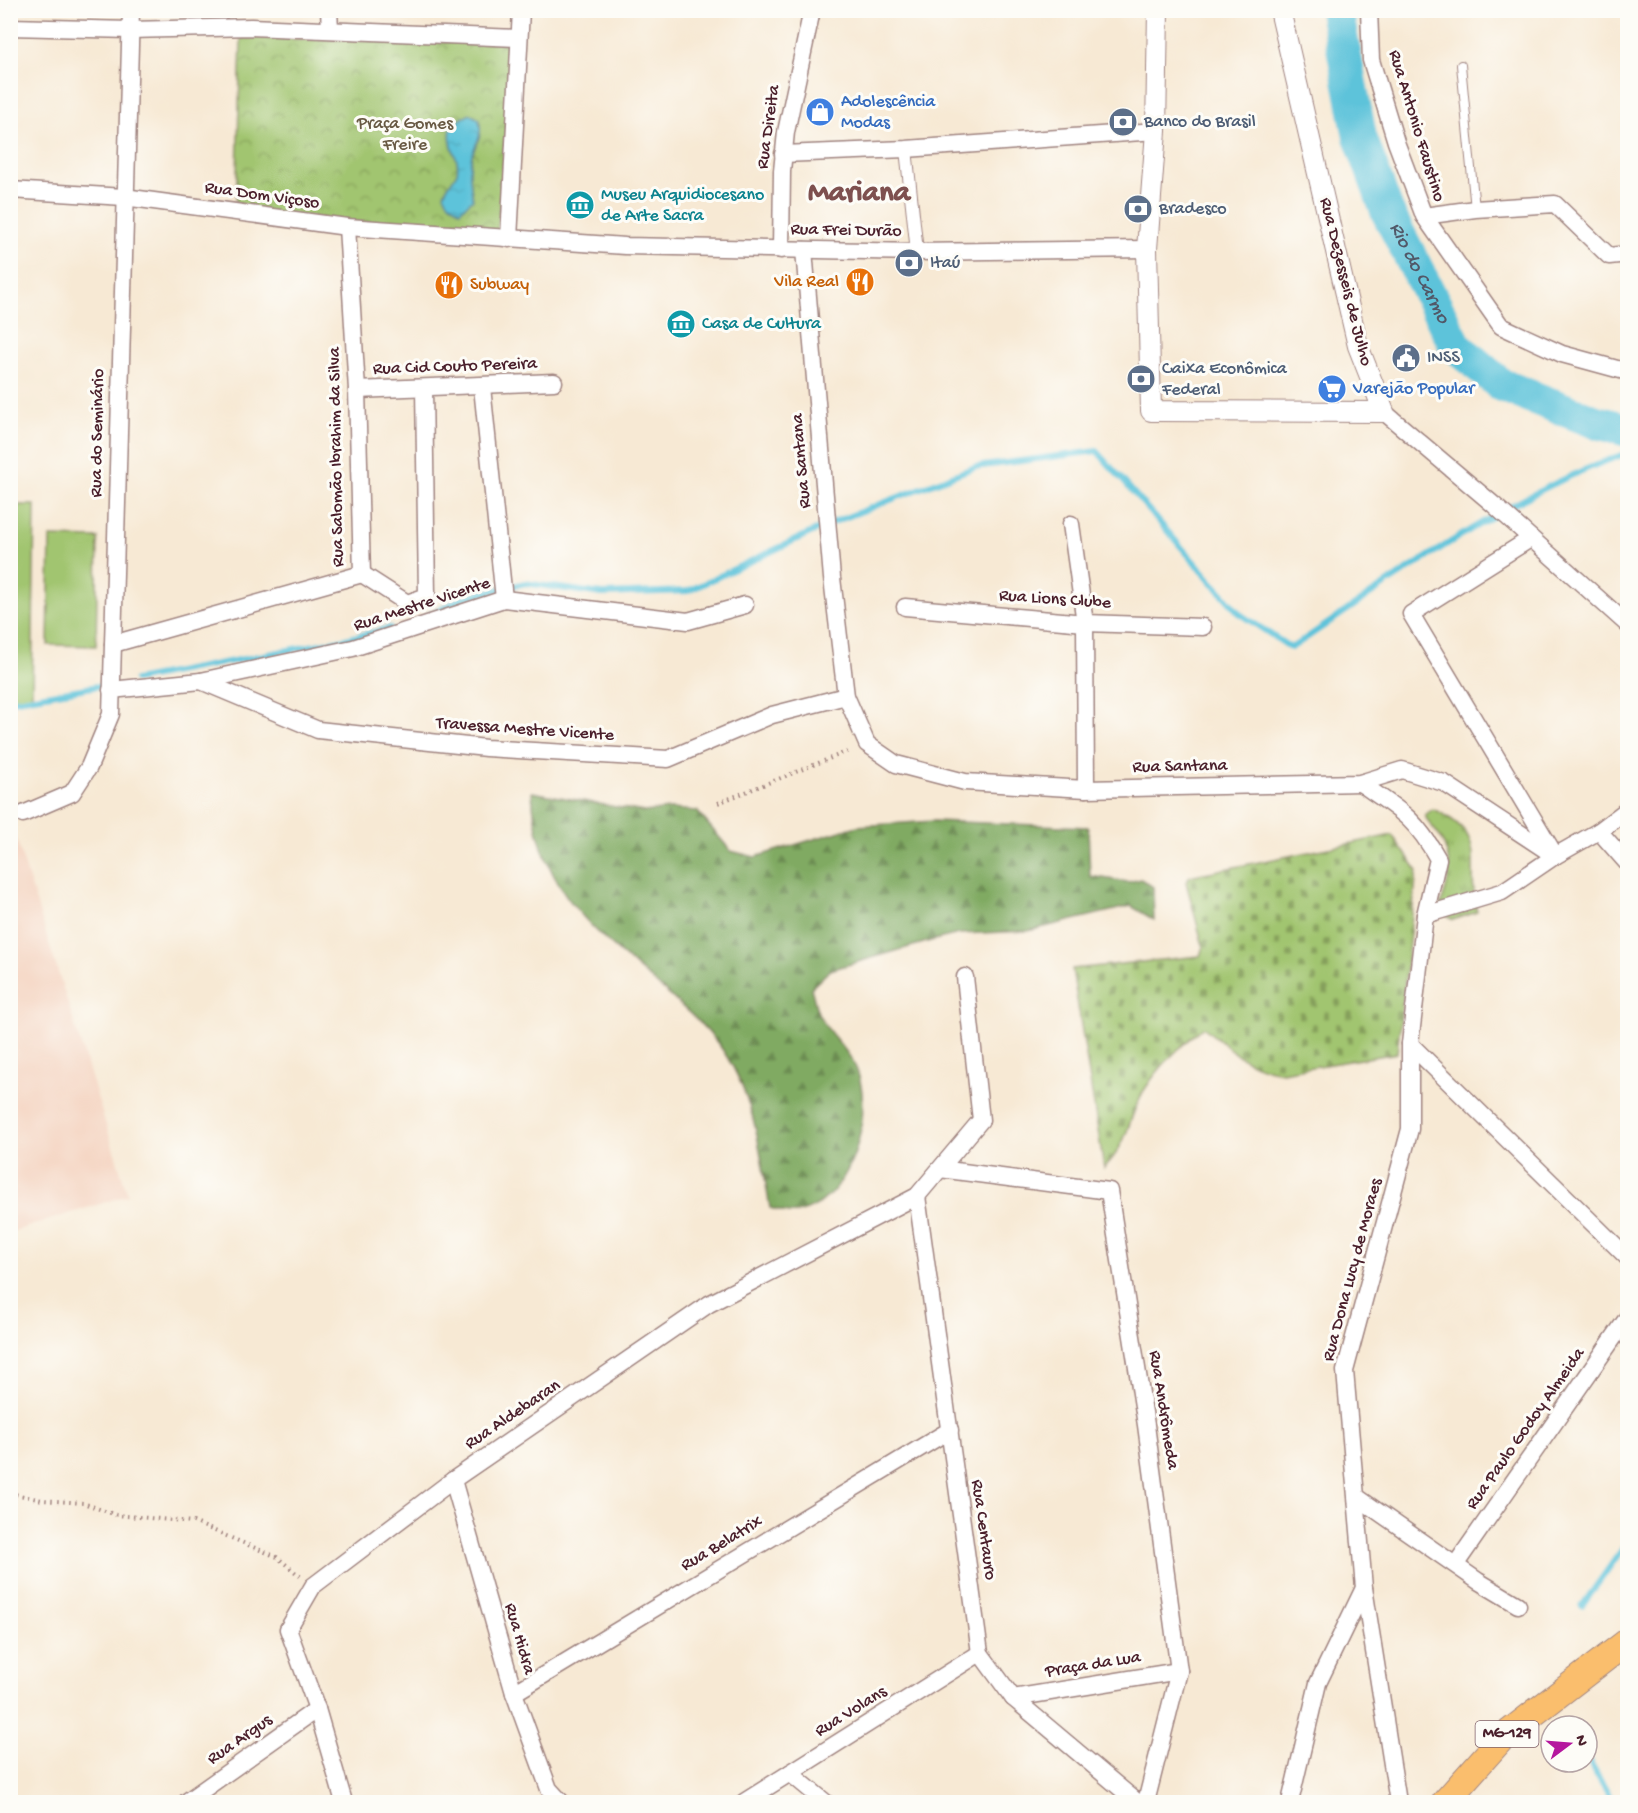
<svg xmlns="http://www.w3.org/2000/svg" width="1638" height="1813" viewBox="0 0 1638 1813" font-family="'Gochi Hand',sans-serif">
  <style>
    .built { fill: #f4d3c0 }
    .grass { fill: url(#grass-tufts); stroke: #76724d; stroke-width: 1.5 }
    .forest { fill: url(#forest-firs); stroke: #656446; stroke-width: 1.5 }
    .cemetery { fill: url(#cemetery-stones); stroke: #76724d; stroke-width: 1.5 }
    .park { fill: url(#park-crowns); stroke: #76724d; stroke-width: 1.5 }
    .garden { fill: #a1c56f; stroke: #76724d; stroke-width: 1.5 }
    .water { fill: url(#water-ripples); stroke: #547182; stroke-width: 1.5 }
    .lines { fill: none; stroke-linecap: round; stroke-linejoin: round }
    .stream { stroke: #5dc3da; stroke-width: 6 }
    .river { stroke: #5dc3da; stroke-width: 34 }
    .service-casing { stroke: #a08480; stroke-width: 10 }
    .pedestrian-casing { stroke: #a08480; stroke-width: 14 }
    .minor-casing { stroke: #a08480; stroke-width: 19 }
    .tertiary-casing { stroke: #a08480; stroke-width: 22 }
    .primary-casing { stroke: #a08480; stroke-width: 28 }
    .path { stroke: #a08480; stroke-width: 4; stroke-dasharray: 1.5 4.5; stroke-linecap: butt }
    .service { stroke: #fff; stroke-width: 8 }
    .pedestrian { stroke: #fff; stroke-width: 12 }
    .minor { stroke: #fff; stroke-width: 16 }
    .tertiary { stroke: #fff; stroke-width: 20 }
    .primary { stroke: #fabe6d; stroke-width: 26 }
    .labels { text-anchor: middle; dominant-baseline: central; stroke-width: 6; stroke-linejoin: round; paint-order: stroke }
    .shield { fill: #fdfcf7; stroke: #806168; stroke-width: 1.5 }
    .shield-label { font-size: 16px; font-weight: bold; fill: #4a1f2b }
    .shop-label { font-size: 18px; fill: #366cbe; stroke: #fdfcf7; text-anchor: start }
    .service-label { font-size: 18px; fill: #4e5e75; stroke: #fdfcf7; text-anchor: start }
    .park-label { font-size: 18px; fill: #685943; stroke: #fdfcf7 }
    .street-label { font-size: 18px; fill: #4a1f2b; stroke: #fdfcf7 }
    .culture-label { font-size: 18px; fill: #0d838f; stroke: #fdfcf7; text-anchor: start }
    .food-label { font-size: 18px; fill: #c56008; stroke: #fdfcf7; text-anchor: end }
    .water-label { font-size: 20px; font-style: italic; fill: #515868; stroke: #fdfcf7 }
    .town-label { font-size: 30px; font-weight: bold; fill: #7e504f; stroke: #fdfcf7 }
  </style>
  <defs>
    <pattern id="grass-tufts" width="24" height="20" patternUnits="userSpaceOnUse" patternTransform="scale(1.5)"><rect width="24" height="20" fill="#a1c56f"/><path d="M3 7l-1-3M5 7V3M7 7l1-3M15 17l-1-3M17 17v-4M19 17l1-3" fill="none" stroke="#859f5b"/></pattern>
    <pattern id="forest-firs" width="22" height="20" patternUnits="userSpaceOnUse" patternTransform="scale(1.5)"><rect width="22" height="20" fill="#80aa62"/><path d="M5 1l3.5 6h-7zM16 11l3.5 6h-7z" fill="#6b8a51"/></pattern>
    <pattern id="cemetery-stones" width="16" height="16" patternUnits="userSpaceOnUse" patternTransform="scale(1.5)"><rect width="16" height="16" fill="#a1c56f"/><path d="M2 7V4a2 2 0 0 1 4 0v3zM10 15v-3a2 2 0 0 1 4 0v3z" fill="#859f5b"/></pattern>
    <pattern id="park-crowns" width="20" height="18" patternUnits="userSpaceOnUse" patternTransform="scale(1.5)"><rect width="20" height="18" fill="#a1c56f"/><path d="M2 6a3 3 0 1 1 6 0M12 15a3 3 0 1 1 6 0" fill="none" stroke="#859f5b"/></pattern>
    <pattern id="water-ripples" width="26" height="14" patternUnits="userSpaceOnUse" patternTransform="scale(1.5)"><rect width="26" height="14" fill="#5dc3da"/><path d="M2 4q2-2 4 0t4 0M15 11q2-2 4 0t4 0" fill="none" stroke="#52a7bb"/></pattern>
  </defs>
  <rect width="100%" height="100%" fill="#fdfcf7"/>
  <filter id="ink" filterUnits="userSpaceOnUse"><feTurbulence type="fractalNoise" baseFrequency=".0167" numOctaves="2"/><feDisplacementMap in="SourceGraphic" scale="12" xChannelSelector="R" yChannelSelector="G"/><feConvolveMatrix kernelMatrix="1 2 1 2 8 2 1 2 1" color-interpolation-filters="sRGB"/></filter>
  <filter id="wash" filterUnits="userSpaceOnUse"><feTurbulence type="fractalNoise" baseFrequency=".008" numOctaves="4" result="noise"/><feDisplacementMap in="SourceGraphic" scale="24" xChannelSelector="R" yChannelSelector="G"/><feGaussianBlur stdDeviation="1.35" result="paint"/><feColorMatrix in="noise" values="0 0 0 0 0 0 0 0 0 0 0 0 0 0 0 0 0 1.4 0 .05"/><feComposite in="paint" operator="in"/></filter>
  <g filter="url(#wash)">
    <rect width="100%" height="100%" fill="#f7e9d4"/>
    <polygon class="built" points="10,819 128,1195 11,1232 10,1232"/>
    <path class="grass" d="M1433,809C1493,837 1464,861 1477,912L1453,920L1438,910C1449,886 1455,862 1440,837C1435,828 1428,825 1425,815Z"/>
    <path class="forest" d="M532,792L644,812L670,809L697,811L731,851L755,857L857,826L934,821L1088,827L1090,876L1128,882L1141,879L1153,887L1154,920L1131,906L1028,931L959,934L934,940L830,970L811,988C814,997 815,1007 819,1015C832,1040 853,1051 860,1080C871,1127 849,1202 797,1213C789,1215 778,1210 770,1208C760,1153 756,1100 724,1052C709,1029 687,1011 667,993C597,932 537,893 532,792Z"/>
    <path class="cemetery" d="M1392,835L1417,870L1397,1053L1282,1072C1245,1067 1231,1049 1203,1027C1181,1046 1160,1065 1145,1089C1127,1117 1131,1141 1104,1168L1072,969L1200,956L1203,946L1186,882L1190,876Z"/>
    <polygon class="park" points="241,38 513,43 497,239 236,208"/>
    <g class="garden">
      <polygon points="11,505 35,505 32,699 11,698"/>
      <polygon points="50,537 98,538 96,646 48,645"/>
    </g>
    <path class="water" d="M470,114L479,119C483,138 477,139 472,155C468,170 470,185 473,199L460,211L448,202L444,194C447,185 454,180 457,172C461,156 445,147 452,124Z"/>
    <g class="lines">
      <g class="stream">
        <path d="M425,617L463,598L525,583L602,594L688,591L829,524L975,467L1097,451L1240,614L1291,648C1397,578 1508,494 1628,453"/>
        <polyline points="135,680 346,639 390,628"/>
        <polyline points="10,701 110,684"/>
        <polyline points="1582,1606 1628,1541"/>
        <polyline points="1587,1758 1613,1802"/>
      </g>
      <path class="river" id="s1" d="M1336,10L1360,137L1387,211L1456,346L1501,385L1596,422L1628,430"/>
    </g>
  </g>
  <g filter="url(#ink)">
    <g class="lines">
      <g class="service-casing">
        <polyline id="service" points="1461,65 1475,209"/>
      </g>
      <g class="pedestrian-casing">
        <polyline id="pedestrian" points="906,149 917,252"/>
      </g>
      <g class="minor-casing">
        <g id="minor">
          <polyline points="329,10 330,29"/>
          <polyline points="1369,10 1371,60 1396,142 1424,216 1501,326 1562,354 1628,372"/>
          <polyline points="10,27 130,30 251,27 518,38"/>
          <polyline points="783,154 906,149 1156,131"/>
          <polyline points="10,190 124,197 347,227 625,246 917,252 1147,249"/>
          <polyline points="1424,216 1475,209 1555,204 1609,256 1628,254"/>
          <polyline points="509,239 521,10"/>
          <polyline points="781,250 782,171 786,132 812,10"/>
          <polyline points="804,250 832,578 846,696 867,744 896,764 965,782 1086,789 1360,783 1402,770 1444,783 1555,856"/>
          <polyline points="482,387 504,599"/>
          <polyline points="357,390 554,382"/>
          <polyline points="1384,412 1494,505 1628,625"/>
          <polyline points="1071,524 1085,623 1086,789"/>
          <polyline points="1530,539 1411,614 1552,850"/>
          <polyline points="362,574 407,603 427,596 424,388"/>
          <polyline points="905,607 1085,623 1203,627"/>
          <polyline points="113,644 362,574 357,390 347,227"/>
          <polyline points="201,681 318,730 486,748 668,759 772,715 846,696"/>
          <polyline points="111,690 201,681 353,648 504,599 688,621 745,605"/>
          <path d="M1360,783C1398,809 1415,817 1438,859L1425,915L1410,1044V1129L1345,1371L1364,1588L1398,1802"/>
          <polyline points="23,814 72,793 89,767 111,714 131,10"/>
          <polyline points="1599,831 1628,864"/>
          <polyline points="1425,915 1502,892 1555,856 1599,831 1628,809"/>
          <polyline points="1410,1044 1628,1258"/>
          <polyline points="940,1169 1109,1191 1146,1425 1179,1671 1146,1802"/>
          <polyline points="917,1196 980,1653 1013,1698 1137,1802"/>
          <polyline points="453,1480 514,1693 549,1789 561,1802"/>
          <polyline points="1357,1497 1478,1581 1518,1605"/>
          <polyline points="1456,1564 1628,1317"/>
          <polyline points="514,1693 950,1430"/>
          <polyline points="1013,1698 1179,1671"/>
          <polyline points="790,1773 825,1802"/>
          <polyline points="186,1802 317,1709"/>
          <polyline points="344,1802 317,1709 288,1629 313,1586 453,1480 709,1304 917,1196 981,1120 965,977"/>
          <polyline points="744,1802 980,1653"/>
          <polyline points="1290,1802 1318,1683 1364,1588"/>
        </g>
      </g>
      <g class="tertiary-casing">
        <polyline id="tertiary" points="1158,10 1156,131 1147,249 1151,411 1384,412 1358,346 1280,10"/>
      </g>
      <g class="primary-casing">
        <polyline id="primary" points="1445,1802 1503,1737 1628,1641"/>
      </g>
      <g class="path">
        <polyline points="718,803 851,750"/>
        <polyline points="10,1493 42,1500 83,1503 116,1515 193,1522 277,1557 301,1577"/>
      </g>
      <use href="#service" class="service"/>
      <use href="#pedestrian" class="pedestrian"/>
      <use href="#minor" class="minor"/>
      <use href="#tertiary" class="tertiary"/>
      <use href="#primary" class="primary"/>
    </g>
  </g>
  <defs>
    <g id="shop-disc" transform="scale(1.5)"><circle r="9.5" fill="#3f7fe0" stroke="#fdfcf7"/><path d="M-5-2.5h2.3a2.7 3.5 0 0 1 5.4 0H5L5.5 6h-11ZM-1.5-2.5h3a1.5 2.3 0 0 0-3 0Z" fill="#fff"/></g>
    <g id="bank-disc" transform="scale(1.5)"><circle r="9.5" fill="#5c6f8a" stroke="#fdfcf7"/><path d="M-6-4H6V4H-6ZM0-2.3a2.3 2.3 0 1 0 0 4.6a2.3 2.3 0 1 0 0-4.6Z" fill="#fff"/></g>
    <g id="museum-disc" transform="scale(1.5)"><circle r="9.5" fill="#0f9aa8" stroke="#fdfcf7"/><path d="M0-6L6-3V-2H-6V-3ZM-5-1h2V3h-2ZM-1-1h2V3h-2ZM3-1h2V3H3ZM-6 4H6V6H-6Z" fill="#fff"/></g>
    <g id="restaurant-disc" transform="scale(1.5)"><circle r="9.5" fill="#e8710a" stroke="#fdfcf7"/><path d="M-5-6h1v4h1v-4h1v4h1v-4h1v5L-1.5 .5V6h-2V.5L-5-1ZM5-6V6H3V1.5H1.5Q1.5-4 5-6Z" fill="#fff"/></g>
    <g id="civic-disc" transform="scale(1.5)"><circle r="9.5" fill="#5c6f8a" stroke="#fdfcf7"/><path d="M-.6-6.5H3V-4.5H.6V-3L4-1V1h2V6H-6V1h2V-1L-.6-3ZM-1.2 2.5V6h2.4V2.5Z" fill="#fff"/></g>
    <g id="supermarket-disc" transform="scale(1.5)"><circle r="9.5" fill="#3f7fe0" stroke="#fdfcf7"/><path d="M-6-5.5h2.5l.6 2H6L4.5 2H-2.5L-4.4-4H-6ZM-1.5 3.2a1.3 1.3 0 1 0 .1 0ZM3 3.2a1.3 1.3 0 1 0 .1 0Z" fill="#fff"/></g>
  </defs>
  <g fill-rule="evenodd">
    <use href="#shop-disc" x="820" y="112"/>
    <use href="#bank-disc" x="1123" y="122"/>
    <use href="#museum-disc" x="580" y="205"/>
    <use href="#bank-disc" x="1138" y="209"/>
    <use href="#bank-disc" x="909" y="263"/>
    <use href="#restaurant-disc" x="860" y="282"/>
    <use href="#restaurant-disc" x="449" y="285"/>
    <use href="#museum-disc" x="681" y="324"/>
    <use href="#civic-disc" x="1406" y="358"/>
    <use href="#bank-disc" x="1141" y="379"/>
    <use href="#supermarket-disc" x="1332" y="389"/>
  </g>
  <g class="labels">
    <rect class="shield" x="1475.5" y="1721" width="63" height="26" rx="4.5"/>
    <g class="shield-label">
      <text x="1507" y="1734">MG-129</text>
    </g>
    <g class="shop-label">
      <text x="841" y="102">Adolescência<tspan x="841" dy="21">Modas</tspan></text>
      <text x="1353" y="389">Varejão Popular</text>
    </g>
    <g class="service-label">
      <text x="1144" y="122">Banco do Brasil</text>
      <text x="1159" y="209">Bradesco</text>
      <text x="930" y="263">Itaú</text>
      <text x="1427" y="358">INSS</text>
      <text x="1162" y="369">Caixa Econômica<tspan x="1162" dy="21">Federal</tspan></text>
    </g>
    <g class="park-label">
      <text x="405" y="124">Praça Gomes<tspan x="405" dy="21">Freire</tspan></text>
    </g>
    <g class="street-label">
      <text transform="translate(1416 126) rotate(73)">Rua Antonio Faustino</text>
      <text transform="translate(769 127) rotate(-82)">Rua Direita</text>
      <text transform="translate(262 196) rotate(8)">Rua Dom Viçoso</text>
      <text transform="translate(846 231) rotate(1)">Rua Frei Durão</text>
      <text transform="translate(1345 282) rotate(76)">Rua Dezesseis de Julho</text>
      <text transform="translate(455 367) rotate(-2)">Rua Cid Couto Pereira</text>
      <text transform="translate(98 433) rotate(-89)">Rua do Seminário</text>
      <text transform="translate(337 457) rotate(-91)">Rua Salomão Ibrahim da Silva</text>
      <text transform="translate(802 461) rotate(-95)">Rua Santana</text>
      <text transform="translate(1055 600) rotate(4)">Rua Lions Clube</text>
      <text transform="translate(422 605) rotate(-18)">Rua Mestre Vicente</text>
      <text transform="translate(525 730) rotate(4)">Travessa Mestre Vicente</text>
      <text transform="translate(1180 767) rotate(-1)">Rua Santana</text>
      <text transform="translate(1353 1270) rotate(-75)">Rua Dona Lucy de Moraes</text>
      <text transform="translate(1163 1410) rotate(81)">Rua Andrômeda</text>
      <text transform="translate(513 1415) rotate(-34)">Rua Aldebaran</text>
      <text transform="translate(1526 1429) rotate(-55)">Rua Paulo Godoy Almeida</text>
      <text transform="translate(983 1530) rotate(82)">Rua Centauro</text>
      <text transform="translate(722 1544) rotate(-31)">Rua Belatrix</text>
      <text transform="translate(519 1639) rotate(74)">Rua Hidra</text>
      <text transform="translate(1093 1665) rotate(-9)">Praça da Lua</text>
      <text transform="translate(851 1712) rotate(-32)">Rua Volans</text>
      <text transform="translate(240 1740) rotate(-35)">Rua Argus</text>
    </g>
    <g class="culture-label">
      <text x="601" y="195">Museu Arquidiocesano<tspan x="601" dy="21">de Arte Sacra</tspan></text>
      <text x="702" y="324">Casa de Cultura</text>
    </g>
    <g class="food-label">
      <text x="839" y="282">Vila Real</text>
      <text x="470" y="285" text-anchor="start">Subway</text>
    </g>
    <g class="water-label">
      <text stroke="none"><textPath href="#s1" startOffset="278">Rio do Carmo</textPath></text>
    </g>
    <g class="town-label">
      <text x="859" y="194">Mariana</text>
    </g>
  </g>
  <rect width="1638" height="1813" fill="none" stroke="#fdfcf7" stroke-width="36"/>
  <g transform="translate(1569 1744) rotate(74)"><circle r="28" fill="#fdfcf7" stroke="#b5a4a5" stroke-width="1.5"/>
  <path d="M0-4.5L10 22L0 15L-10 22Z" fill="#b5179e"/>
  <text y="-9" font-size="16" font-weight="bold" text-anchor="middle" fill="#4a1f2b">N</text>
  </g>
</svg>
